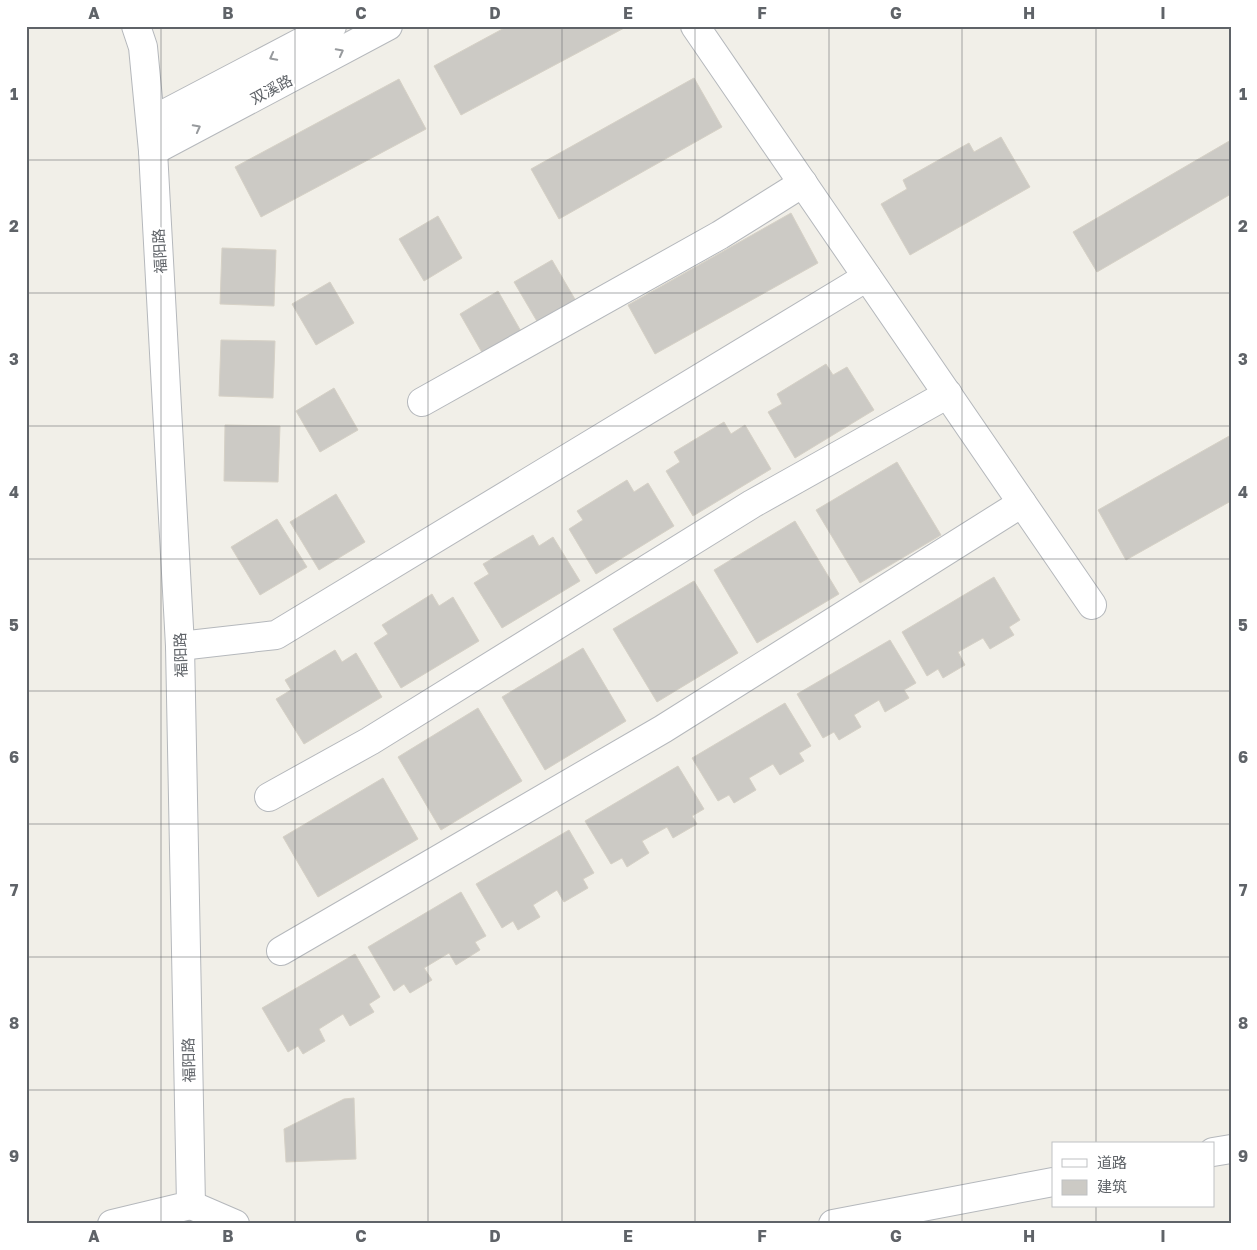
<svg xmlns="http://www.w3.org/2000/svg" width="1257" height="1250" viewBox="0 0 1257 1250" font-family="'Golos Text','Noto Sans SC',sans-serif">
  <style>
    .building { fill: #cccac5; stroke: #d6d1c6 }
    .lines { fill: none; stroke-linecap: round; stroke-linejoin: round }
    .minor-casing { stroke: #b5b8bc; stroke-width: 30 }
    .minor { stroke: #fff; stroke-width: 28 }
    .oneway { stroke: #979a9d }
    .grid { fill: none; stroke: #5f6368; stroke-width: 1; stroke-opacity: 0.55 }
    .labels { text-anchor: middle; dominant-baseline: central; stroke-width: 4.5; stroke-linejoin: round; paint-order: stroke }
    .street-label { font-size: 15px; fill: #5f6368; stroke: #fff }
    .neatline { fill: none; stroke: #5f6368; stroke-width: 2 }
    .grid-label { font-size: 16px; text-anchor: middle; font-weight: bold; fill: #5f6368 }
  </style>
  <rect width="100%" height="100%" fill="#f1efe8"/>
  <g class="building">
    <polygon points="508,26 625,26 626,27 461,115 434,66"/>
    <polygon points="694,78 722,127 559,219 531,169"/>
    <polygon points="399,79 426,129 261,217 235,167"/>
    <polygon points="1001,137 1030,187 910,255 881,204 907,189 903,180 969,143 974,152"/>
    <polygon points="1231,140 1231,194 1097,272 1073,232"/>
    <polygon points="791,213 818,263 655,354 628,305"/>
    <polygon points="438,216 462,258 424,281 399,239"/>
    <polygon points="222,248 276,250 274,306 220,304"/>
    <polygon points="552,260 576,301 538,323 514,282"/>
    <polygon points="330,282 354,323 316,345 292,304"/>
    <polygon points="498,291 522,333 484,356 460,314"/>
    <polygon points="221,340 275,341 273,398 219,396"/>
    <polygon points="826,364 833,375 847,367 874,410 795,458 768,412 782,404 777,394"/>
    <polygon points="334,388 358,430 320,452 296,411"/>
    <polygon points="724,422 731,434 745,425 771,469 693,516 666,471 680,462 674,452"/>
    <polygon points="225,425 280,426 278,482 224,481"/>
    <polygon points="1231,435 1231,501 1126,560 1098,510"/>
    <polygon points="897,462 941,535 860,583 816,510"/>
    <polygon points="627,480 634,492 648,483 674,526 596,574 569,529 583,520 577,511"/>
    <polygon points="336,494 365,542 319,570 290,522"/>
    <polygon points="277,519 307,567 260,595 231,547"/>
    <polygon points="795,521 839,594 757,643 714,570"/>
    <polygon points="533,535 539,546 553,537 580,581 502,628 474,583 489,574 483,564"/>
    <polygon points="994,577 1020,620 1009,627 1014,635 990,649 983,638 958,652 965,665 943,678 938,669 927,676 902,632"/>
    <polygon points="694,581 738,653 657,702 613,629"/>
    <polygon points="432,594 439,606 453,597 479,641 401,688 374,643 388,634 382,625"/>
    <polygon points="890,640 916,683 904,690 909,698 885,712 879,700 854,715 861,727 839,740 834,732 823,738 797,694"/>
    <polygon points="583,648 626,721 545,770 502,697"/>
    <polygon points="335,650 342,662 356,653 382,697 304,744 276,699 291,690 285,680"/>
    <polygon points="785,703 811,746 799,753 804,761 780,775 773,764 749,778 756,790 734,803 729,795 718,801 692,758"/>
    <polygon points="478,708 522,781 441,830 398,757"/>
    <polygon points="678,766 704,809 692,816 697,824 673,838 667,827 642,841 649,853 627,867 622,858 611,864 585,821"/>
    <polygon points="383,778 418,839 318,897 283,837"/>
    <polygon points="569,830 594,873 583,879 588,888 564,902 557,890 533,905 540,917 518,930 513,921 502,928 476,884"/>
    <polygon points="461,892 486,936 475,942 480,950 456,965 449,953 424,968 432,980 410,993 404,984 394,991 368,947"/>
    <polygon points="355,954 380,997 369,1004 374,1012 350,1026 343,1014 319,1029 325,1041 303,1054 298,1046 288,1052 262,1008"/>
    <polygon points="354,1098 356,1159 286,1162 284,1129 344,1099"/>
  </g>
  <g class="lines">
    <g class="minor-casing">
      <g id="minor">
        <polyline points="695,26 1092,605"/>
        <polyline points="151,121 332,26"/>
        <polyline points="153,151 388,26"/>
        <polyline points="422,402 720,235 803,183"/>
        <polyline points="180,646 276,635 867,277"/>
        <polyline points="269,797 370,741 752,504 948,394"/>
        <polyline points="281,951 663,729 1022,503"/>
        <polyline points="1213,1152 1231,1149"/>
        <polyline points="191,1205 235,1224"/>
        <polyline points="112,1224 191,1205 180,646 153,151 143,47 136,26"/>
        <polyline points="833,1224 1053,1182"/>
      </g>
    </g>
    <use href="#minor" class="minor"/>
  </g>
  <defs><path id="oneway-chevron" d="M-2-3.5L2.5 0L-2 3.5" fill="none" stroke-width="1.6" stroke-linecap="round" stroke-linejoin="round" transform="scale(1.25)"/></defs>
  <g class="oneway">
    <use href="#oneway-chevron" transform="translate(340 52) rotate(-28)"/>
    <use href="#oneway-chevron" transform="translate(273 57) rotate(152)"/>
    <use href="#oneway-chevron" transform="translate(197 128) rotate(-28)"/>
  </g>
  <path class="grid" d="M161,26V1224M295,26V1224M428,26V1224M562,26V1224M695,26V1224M829,26V1224M962,26V1224M1096,26V1144M26,160H1231M26,293H1231M26,426H1231M26,559H1231M26,691H1231M26,824H1231M26,957H1231M26,1090H1231M1096,1206V1224"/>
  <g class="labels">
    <g class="street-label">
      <text transform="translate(271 89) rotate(-28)">双溪路</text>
      <text transform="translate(159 251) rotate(-93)">福阳路</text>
      <text transform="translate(180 655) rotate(-92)">福阳路</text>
      <text transform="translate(188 1060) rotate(-91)">福阳路</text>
    </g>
  </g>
  <rect width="1257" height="1250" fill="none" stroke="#ffffff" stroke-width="55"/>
  <rect x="1052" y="1142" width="162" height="65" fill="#ffffff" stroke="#bfc1c3"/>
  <rect x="1062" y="1159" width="25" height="8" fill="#ffffff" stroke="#bfc1c3"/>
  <text x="1097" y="1168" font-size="15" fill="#5f6368">道路</text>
  <rect x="1062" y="1180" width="25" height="15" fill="#cccac5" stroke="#bfc1c3"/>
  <text x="1097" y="1192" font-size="15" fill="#5f6368">建筑</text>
  <rect x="28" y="28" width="1202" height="1194" class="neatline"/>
  <g class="grid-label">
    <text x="94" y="19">A</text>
    <text x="228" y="19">B</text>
    <text x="361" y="19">C</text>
    <text x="495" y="19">D</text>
    <text x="628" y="19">E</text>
    <text x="762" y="19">F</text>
    <text x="896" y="19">G</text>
    <text x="1029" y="19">H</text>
    <text x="1163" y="19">I</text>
    <text x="14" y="100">1</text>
    <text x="1243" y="100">1</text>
    <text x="14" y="232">2</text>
    <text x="1243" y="232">2</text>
    <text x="14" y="365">3</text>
    <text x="1243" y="365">3</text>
    <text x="14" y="498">4</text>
    <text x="1243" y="498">4</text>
    <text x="14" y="631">5</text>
    <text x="1243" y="631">5</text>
    <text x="14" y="763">6</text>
    <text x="1243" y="763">6</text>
    <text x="14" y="896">7</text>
    <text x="1243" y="896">7</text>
    <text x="14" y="1029">8</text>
    <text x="1243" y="1029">8</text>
    <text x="14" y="1162">9</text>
    <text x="1243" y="1162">9</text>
    <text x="94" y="1242">A</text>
    <text x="228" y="1242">B</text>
    <text x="361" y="1242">C</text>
    <text x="495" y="1242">D</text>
    <text x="628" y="1242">E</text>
    <text x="762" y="1242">F</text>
    <text x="896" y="1242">G</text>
    <text x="1029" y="1242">H</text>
    <text x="1163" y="1242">I</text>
  </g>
</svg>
